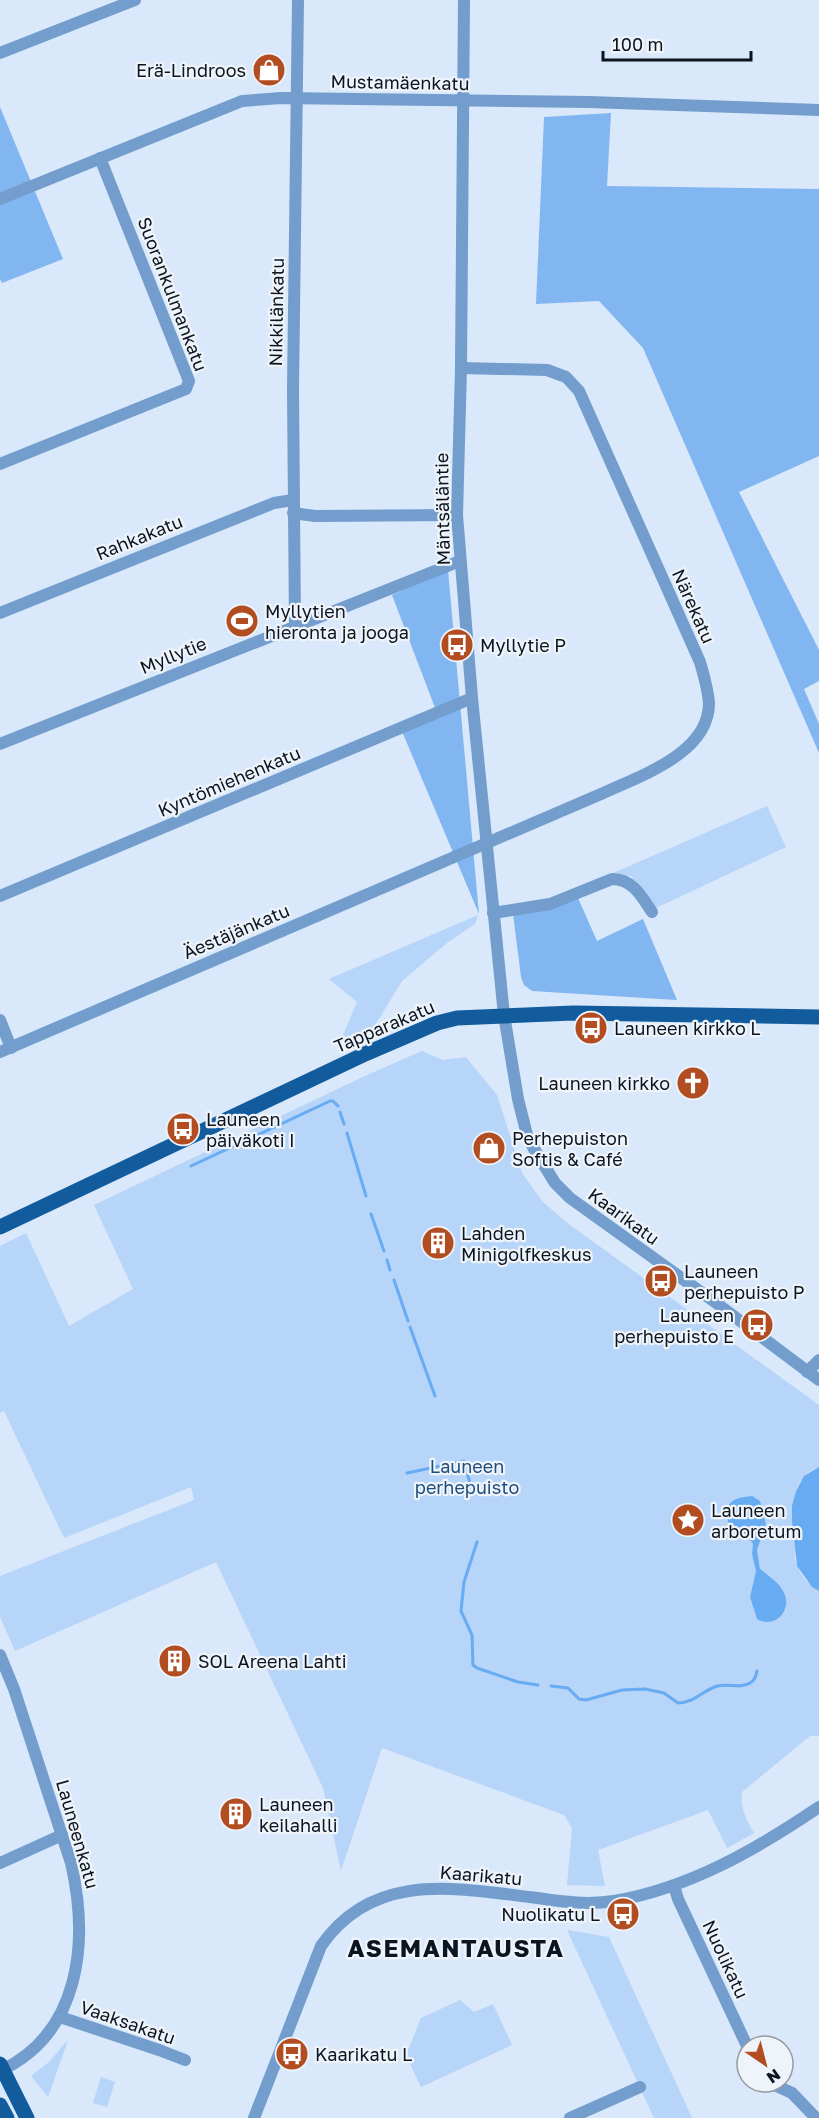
<svg xmlns="http://www.w3.org/2000/svg" width="819" height="2118" viewBox="0 0 819 2118" font-family="'Golos Text',sans-serif">
  <style>
    .green { fill: #b6d5f8; fill-rule: evenodd }
    .forest { fill: #81b6f0 }
    .water { fill: #67abf3 }
    .lines { fill: none; stroke-linecap: round; stroke-linejoin: round }
    .stream { stroke: #67abf3; stroke-width: 3 }
    .minor { stroke: #729dcc; stroke-width: 12 }
    .major { stroke: #125c9e; stroke-width: 15 }
    .labels { text-anchor: middle; dominant-baseline: central; stroke-width: 4.5; stroke-linejoin: round; paint-order: stroke }
    .poi-label { font-size: 18px; fill: #0c151f; stroke: #eff4fa; text-anchor: start }
    .street-label { font-size: 18px; fill: #0c151f; stroke: #eff4fa }
    .park-label { font-size: 18px; fill: #1f4d7c; stroke: #eff4fa }
    .district-label { font-size: 24px; font-weight: bold; letter-spacing: 1.5px; fill: #0c151f; stroke: #eff4fa }
  </style>
  <rect width="100%" height="100%" fill="#d9e8fa"/>
  <g class="green">
    <polygon points="767,806 786,847 656,908 631,876 611,874"/>
    <polygon points="478,915 475,924 447,943 402,981 371,1032 344,1045 342,1037 357,1002 329,979"/>
    <path d="M422,1051L443,1060L466,1057L497,1095L522,1173L542,1201L566,1222L819,1405V1467C785,1479 793,1522 795,1549C795,1554 794,1558 796,1563C799,1573 809,1586 819,1591V1736H810L742,1792C740,1807 746,1820 754,1833L727,1848L708,1810L598,1850L605,1886L567,1885L572,1828L564,1815L382,1748L341,1871L323,1788L216,1562L15,1651L0,1617V1576L194,1500L191,1487L64,1538L4,1411L0,1413V1246L26,1233L69,1326L133,1289L94,1205L367,1075ZM751,1496L766,1523L757,1550L760,1569L772,1577L757,1619L750,1597L756,1571L752,1554L753,1544L745,1534L739,1535L728,1523L732,1501L741,1497Z"/>
    <polygon points="567,1930 609,1937 692,2118 654,2118"/>
    <polygon points="460,2000 474,2012 493,2004 512,2045 421,2087 406,2055 421,2018"/>
    <polygon points="68,2040 48,2097 31,2076 49,2062"/>
    <polygon points="101,2077 115,2082 107,2107 93,2103"/>
  </g>
  <g class="forest">
    <polygon points="0,107 63,259 2,283 0,279"/>
    <polygon points="611,113 607,186 819,189 819,456 739,492 819,650 819,681 804,689 819,724 819,753 643,348 599,301 536,304 544,117"/>
    <polygon points="448,570 479,914 401,729 437,713 392,595"/>
    <polygon points="578,898 597,941 643,919 677,1000 532,991 524,985 521,977 513,914"/>
  </g>
  <g class="water">
    <polygon points="819,1467 819,1591 812,1587 797,1566 792,1521 792,1506 796,1491 804,1476"/>
    <path d="M752,1496L760,1501L766,1524L757,1550L760,1569C770,1576 788,1589 786,1604C784,1620 769,1626 757,1619L750,1597L756,1571L752,1554L753,1544L745,1534L739,1535C736,1531 731,1527 729,1524C728,1522 727,1516 727,1514C727,1499 739,1497 752,1496Z"/>
  </g>
  <g class="lines">
    <g class="stream">
      <polyline points="340,1112 344,1124"/>
      <polyline points="347,1133 366,1196"/>
      <polyline points="191,1166 330,1101 333,1101 338,1106"/>
      <polyline points="371,1214 384,1251"/>
      <polyline points="387,1260 390,1270"/>
      <polyline points="394,1280 408,1321"/>
      <polyline points="410,1327 435,1396"/>
      <polyline points="464,1462 470,1483"/>
      <polyline points="407,1473 464,1461"/>
      <polyline points="477,1542 464,1582 461,1611 472,1635 473,1665 477,1668 518,1682 538,1685"/>
      <path d="M551,1686L568,1688L579,1699L586,1700L622,1690L645,1689L664,1693L678,1703C696,1702 702,1691 717,1686C728,1683 740,1689 750,1683C755,1680 756,1676 757,1671"/>
    </g>
    <g class="minor">
      <polyline points="464,0 461,368 457,515 472,698 504,1015 518,1099 527,1135 534,1149 555,1183 570,1198 719,1305 819,1380"/>
      <polyline points="0,53 135,0"/>
      <polyline points="0,199 242,101 281,98 589,102 819,110"/>
      <polyline points="0,464 186,389 189,381 100,158"/>
      <polyline points="293,513 315,516 457,515"/>
      <polyline points="0,613 274,503 293,500"/>
      <polyline points="295,626 293,389 298,0"/>
      <polyline points="0,744 460,561"/>
      <polyline points="0,896 472,698"/>
      <path d="M493,913L550,904L612,879C633,879 642,897 652,912"/>
      <polyline points="0,1020 11,1048"/>
      <path d="M0,1052L601,794C639,776 709,754 709,703C708,689 704,676 700,662L579,391L566,377L547,370L461,368"/>
      <polyline points="807,1372 819,1360"/>
      <path d="M0,1655L14,1689L71,1863C89,1941 81,2033 0,2071"/>
      <polyline points="0,1863 62,1835"/>
      <polyline points="674,1886 678,1899 747,2046"/>
      <polyline points="60,2017 159,2050 185,2060"/>
      <polyline points="768,2082 792,2093 816,2118"/>
      <path d="M254,2118L321,1946C374,1869 459,1889 538,1898C564,1902 588,1905 614,1901C690,1888 757,1849 819,1807"/>
      <polyline points="570,2118 640,2087"/>
    </g>
    <g class="major">
      <polyline points="0,1227 365,1054 437,1023 457,1018 573,1013 819,1017"/>
      <polyline points="0,2064 27,2118"/>
      <polyline points="0,2105 7,2118"/>
    </g>
  </g>
  <defs>
    <g id="shop-disc" transform="scale(1.725)"><circle r="9.5" fill="#b24c21" stroke="#eff4fa"/><path d="M-5-2.5h2.3a2.7 3.5 0 0 1 5.4 0H5L5.5 6h-11ZM-1.5-2.5h3a1.5 2.3 0 0 0-3 0Z" fill="#fff"/></g>
    <g id="stadium-disc" transform="scale(1.725)"><circle r="9.5" fill="#b24c21" stroke="#eff4fa"/><path d="M0-5a6.5 5 0 1 0 0 10a6.5 5 0 1 0 0-10ZM-3.5-1.8h7v3.6h-7Z" fill="#fff"/></g>
    <g id="bus-disc" transform="scale(1.725)"><circle r="9.5" fill="#b24c21" stroke="#eff4fa"/><path d="M-5-6H5V4H4V6H2V4H-2V6H-4V4H-5ZM-3.5-4V0h7V-4ZM-3.5 1.2v1.5H-2V1.2ZM2 1.2v1.5H3.5V1.2Z" fill="#fff"/></g>
    <g id="church-disc" transform="scale(1.725)"><circle r="9.5" fill="#b24c21" stroke="#eff4fa"/><path d="M-1.2-6h2.4v3.5h3.3v2.4h-3.3V6h-2.4V-.1h-3.3v-2.4h3.3Z" fill="#fff"/></g>
    <g id="building-disc" transform="scale(1.725)"><circle r="9.5" fill="#b24c21" stroke="#eff4fa"/><path d="M-4-6H4V6H1V3H-1V6H-4ZM-2.5-4.3h1.7v1.8h-1.7ZM.8-4.3h1.7v1.8H.8ZM-2.5-1h1.7V.8h-1.7ZM.8-1h1.7V.8H.8Z" fill="#fff"/></g>
    <g id="sight-disc" transform="scale(1.725)"><circle r="9.5" fill="#b24c21" stroke="#eff4fa"/><path d="M0-6L1.8-2.2L6-1.7L2.9 1.2L3.7 5.4L0 3.3L-3.7 5.4L-2.9 1.2L-6-1.7L-1.8-2.2Z" fill="#fff"/></g>
  </defs>
  <g fill-rule="evenodd">
    <use href="#shop-disc" x="269" y="70"/>
    <use href="#stadium-disc" x="242" y="621"/>
    <use href="#bus-disc" x="457" y="645"/>
    <use href="#bus-disc" x="591" y="1028"/>
    <use href="#church-disc" x="693" y="1083"/>
    <use href="#bus-disc" x="183" y="1129"/>
    <use href="#shop-disc" x="489" y="1148"/>
    <use href="#building-disc" x="438" y="1243"/>
    <use href="#bus-disc" x="661" y="1281"/>
    <use href="#bus-disc" x="757" y="1325"/>
    <use href="#sight-disc" x="688" y="1520"/>
    <use href="#building-disc" x="175" y="1661"/>
    <use href="#building-disc" x="236" y="1814"/>
    <use href="#bus-disc" x="623" y="1914"/>
    <use href="#bus-disc" x="292" y="2054"/>
  </g>
  <g class="labels">
    <g class="poi-label">
      <text x="246" y="70" text-anchor="end">Erä-Lindroos</text>
      <text x="265" y="611">Myllytien<tspan x="265" dy="21">hieronta ja jooga</tspan></text>
      <text x="480" y="645">Myllytie P</text>
      <text x="614" y="1028">Launeen kirkko L</text>
      <text x="670" y="1083" text-anchor="end">Launeen kirkko</text>
      <text x="206" y="1119">Launeen<tspan x="206" dy="21">päiväkoti I</tspan></text>
      <text x="512" y="1138">Perhepuiston<tspan x="512" dy="21">Softis &amp; Café</tspan></text>
      <text x="461" y="1233">Lahden<tspan x="461" dy="21">Minigolfkeskus</tspan></text>
      <text x="684" y="1271">Launeen<tspan x="684" dy="21">perhepuisto P</tspan></text>
      <text x="734" y="1315" text-anchor="end">Launeen<tspan x="734" dy="21">perhepuisto E</tspan></text>
      <text x="711" y="1510">Launeen<tspan x="711" dy="21">arboretum</tspan></text>
      <text x="198" y="1661">SOL Areena Lahti</text>
      <text x="259" y="1804">Launeen<tspan x="259" dy="21">keilahalli</tspan></text>
      <text x="600" y="1914" text-anchor="end">Nuolikatu L</text>
      <text x="315" y="2054">Kaarikatu L</text>
    </g>
    <g class="street-label">
      <text transform="translate(400 82) rotate(1)">Mustamäenkatu</text>
      <text transform="translate(173 294) rotate(69)">Suorankulmankatu</text>
      <text transform="translate(276 312) rotate(-89)">Nikkilänkatu</text>
      <text transform="translate(442 509) rotate(-91)">Mäntsäläntie</text>
      <text transform="translate(139 537) rotate(-22)">Rahkakatu</text>
      <text transform="translate(694 606) rotate(66)">Närekatu</text>
      <text transform="translate(173 655) rotate(-22)">Myllytie</text>
      <text transform="translate(229 781) rotate(-23)">Kyntömiehenkatu</text>
      <text transform="translate(236 931) rotate(-23)">Äestäjänkatu</text>
      <text transform="translate(384 1026) rotate(-23)">Tapparakatu</text>
      <text transform="translate(624 1216) rotate(36)">Kaarikatu</text>
      <text transform="translate(78 1834) rotate(74)">Launeenkatu</text>
      <text transform="translate(481 1875) rotate(5)">Kaarikatu</text>
      <text transform="translate(726 1959) rotate(65)">Nuolikatu</text>
      <text transform="translate(128 2022) rotate(19)">Vaaksakatu</text>
    </g>
    <g class="park-label">
      <text x="467" y="1466">Launeen<tspan x="467" dy="21">perhepuisto</tspan></text>
    </g>
    <g class="district-label">
      <text x="456" y="1947">ASEMANTAUSTA</text>
    </g>
  </g>
  <g transform="translate(765 2064) rotate(145)"><circle r="28" fill="#eff4fa" stroke="#949ba2" stroke-width="1.5"/>
  <path d="M0-4.5L10 22L0 15L-10 22Z" fill="#b24c21"/>
  <text y="-9" font-size="16" font-weight="bold" text-anchor="middle" fill="#0c151f">N</text>
  </g>
  <path d="M603 51v9h148v-9" fill="none" stroke="#0c151f" stroke-width="3"/>
  <text x="612" y="51" font-size="18" fill="#0c151f" stroke="#eff4fa" stroke-width="4.5" paint-order="stroke">100 m</text>
</svg>
